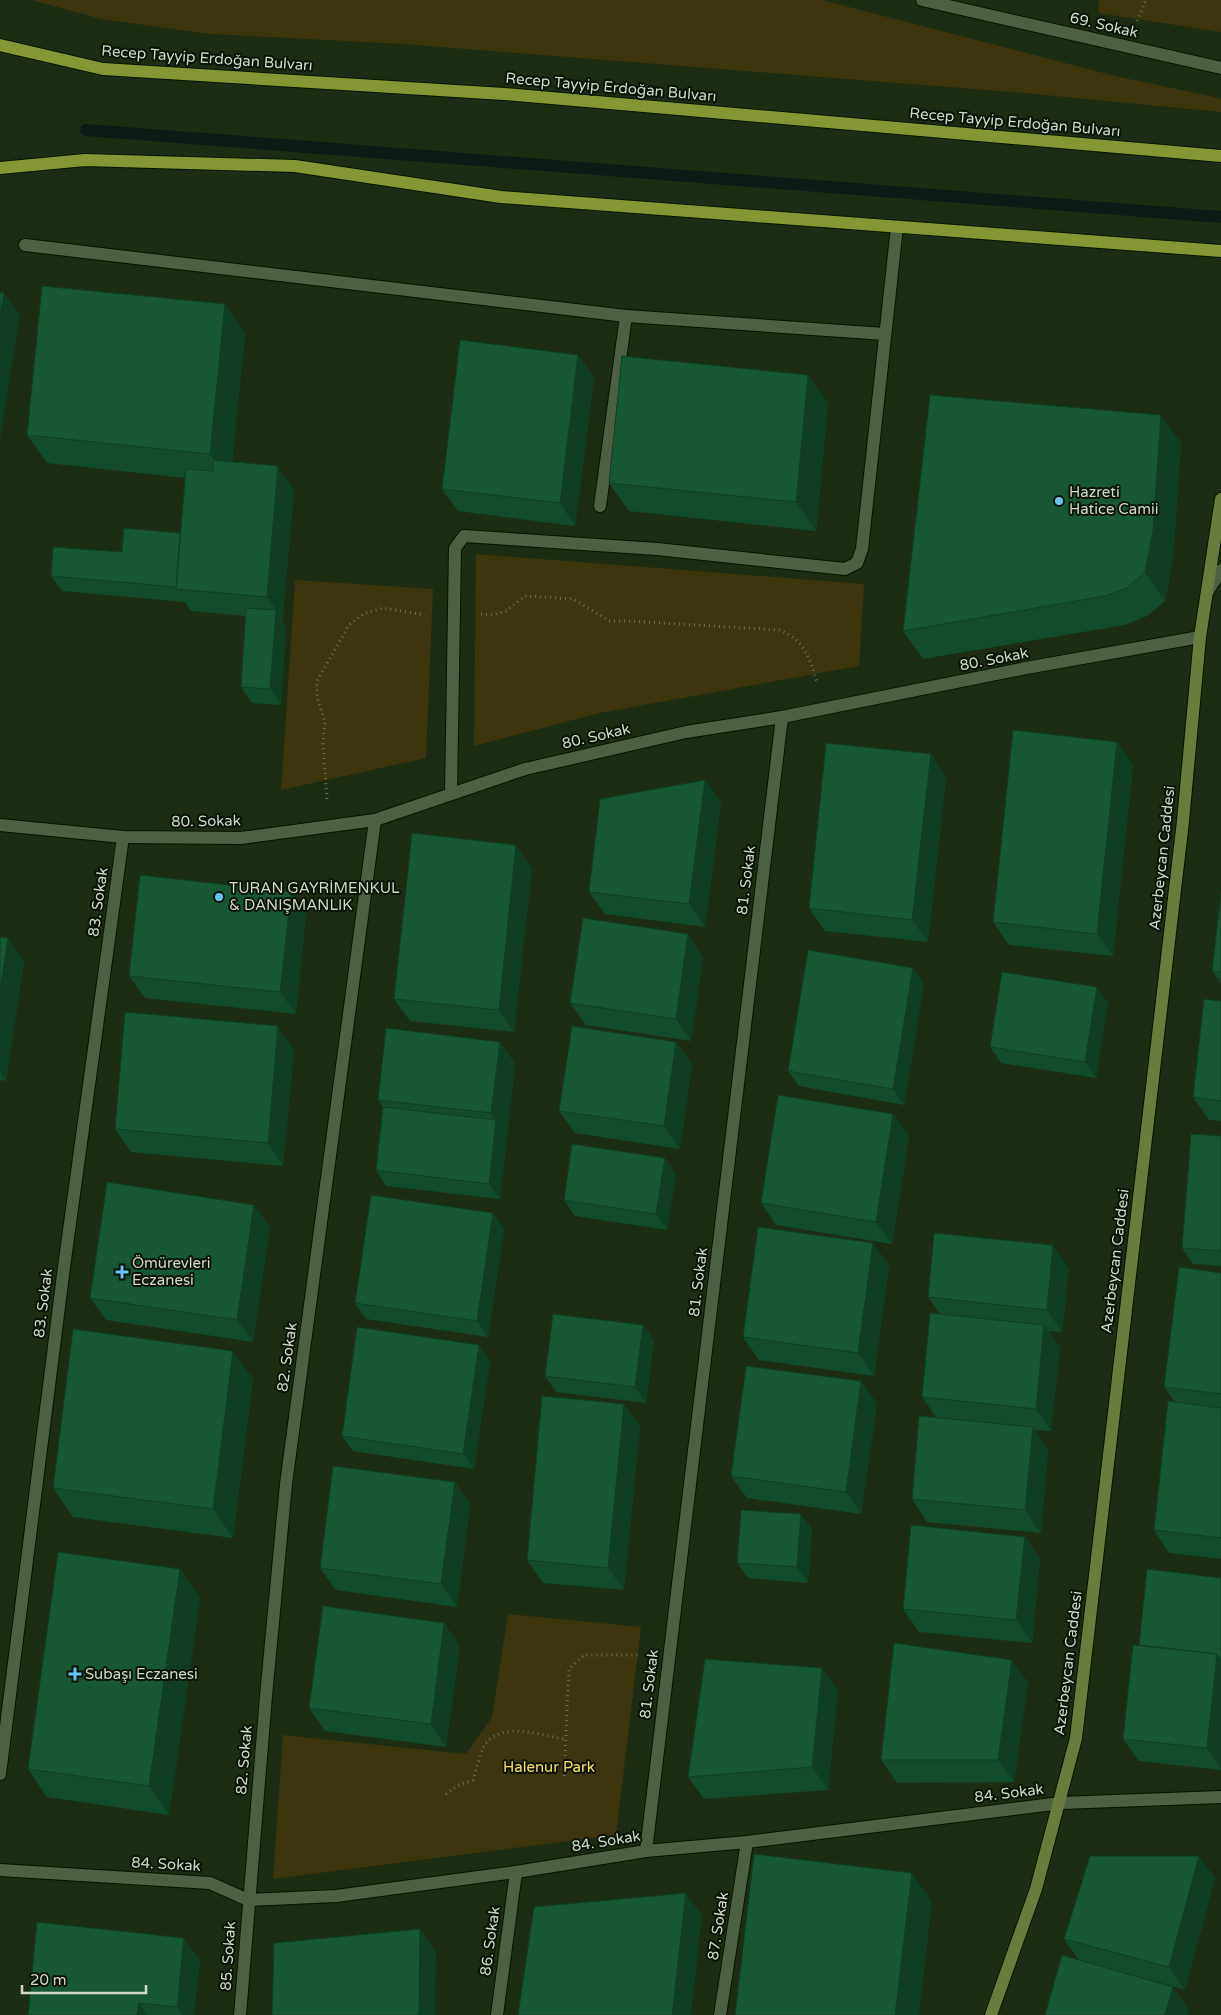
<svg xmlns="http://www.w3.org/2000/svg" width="1221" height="2015" viewBox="0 0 1221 2015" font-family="'Varela Round',sans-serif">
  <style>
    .green { fill: #3d350e }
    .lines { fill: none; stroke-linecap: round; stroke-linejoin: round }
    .stream { stroke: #0b1a15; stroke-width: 12 }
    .lane-casing { stroke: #061500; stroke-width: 14 }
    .street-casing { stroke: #061500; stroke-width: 14 }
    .secondary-casing { stroke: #061500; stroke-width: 14 }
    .primary-casing { stroke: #061500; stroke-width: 14 }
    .path { stroke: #64725c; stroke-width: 3; stroke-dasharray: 1 4; stroke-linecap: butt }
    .lane { stroke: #4d6043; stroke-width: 12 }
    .street { stroke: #4d6043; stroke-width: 12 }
    .secondary { stroke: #697c3c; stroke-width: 12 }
    .primary { stroke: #859735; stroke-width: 12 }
    .wall { fill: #124c2c }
    .shaded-wall { fill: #0f3e24 }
    .building { fill: #155833; stroke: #0f3e24 }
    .poi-dot { fill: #65c5ee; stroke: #0b1308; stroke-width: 2 }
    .labels { text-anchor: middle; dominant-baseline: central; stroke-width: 4; stroke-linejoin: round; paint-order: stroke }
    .street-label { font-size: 15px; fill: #ced9c8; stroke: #0b1308 }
    .poi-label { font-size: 15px; fill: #ced9c8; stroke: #0b1308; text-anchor: start }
    .park-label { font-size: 15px; fill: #f9e065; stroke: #0b1308 }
  </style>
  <rect width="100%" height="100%" fill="#1c2d13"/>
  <g class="green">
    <polygon points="32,0 822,0 1115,76 1219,98 1221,99 1221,112 1024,93 404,44 210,34 101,19"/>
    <polygon points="1099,0 1221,0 1221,32 1098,13"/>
    <polygon points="476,554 864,584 859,666 600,713 474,746"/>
    <polygon points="295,580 433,589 426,758 281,790"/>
    <polygon points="508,1614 641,1627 616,1835 273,1879 283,1735 466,1754 492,1717"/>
  </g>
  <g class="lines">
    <polyline class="stream" points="86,130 1221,217"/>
    <g class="lane-casing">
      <g id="lane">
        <polyline points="25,245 626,316 885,334"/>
        <polyline points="600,506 626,316"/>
        <polyline points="1208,591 1221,570"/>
        <polyline points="451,794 455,548 464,536 657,549 845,569 857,563 862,549 897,227"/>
      </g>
    </g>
    <g class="street-casing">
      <g id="street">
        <polyline points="922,0 1221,68"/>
        <polyline points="0,825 123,837 241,838 375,820 525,769 686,732 782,717 1026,668 1200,637"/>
        <polyline points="0,1774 64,1267 123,837"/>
        <polyline points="646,1851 782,717"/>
        <polyline points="0,1870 210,1883 248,1900 336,1896 516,1872 646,1851 747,1842 1061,1803 1221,1797"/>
        <polyline points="240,2015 266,1696 286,1484 375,820"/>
        <polyline points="497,2015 516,1872"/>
        <polyline points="720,2015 747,1842"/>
      </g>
    </g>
    <g class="secondary-casing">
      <polyline id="secondary" points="991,2015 1036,1889 1076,1738 1183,821 1200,637 1221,499"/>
    </g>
    <g class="primary-casing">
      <g id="primary">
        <polyline points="0,45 103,69 504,94 1221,156"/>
        <polyline points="0,168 85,160 295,166 501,197 1221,251"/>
      </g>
    </g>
    <g class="path">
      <polyline points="1137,21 1146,0"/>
      <path d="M481,614L492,615L506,611L525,596L544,597L573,599L610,621H629L779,630C804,639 810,659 817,682"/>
      <polyline points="327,799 323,744 325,722 317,697 317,681 349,625 365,613 384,608 425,615"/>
      <polyline points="564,1776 569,1669 584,1655 641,1655"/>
      <path d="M446,1794L457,1786L473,1780C476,1771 481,1749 486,1743C505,1721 542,1736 565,1739"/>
    </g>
    <use href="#lane" class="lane"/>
    <use href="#street" class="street"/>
    <use href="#secondary" class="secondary"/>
    <use href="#primary" class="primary"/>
  </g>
  <g class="wall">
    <polygon points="225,304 245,333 232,462 294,489 282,620 286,626 281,705 252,703 241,687 245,616 191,611 185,602 62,591 51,576 180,533 185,478 47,463 27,435"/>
    <polygon points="808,375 828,404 816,531 629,511 609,483"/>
    <polygon points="594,377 575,526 458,511 442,489"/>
    <polygon points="1181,443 1173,559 1165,601 1147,616 1125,625 923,659 903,631"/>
    <polygon points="1117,742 1133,765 1113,956 1009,945 993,922"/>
    <polygon points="931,754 946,777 928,942 825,931 809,908"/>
    <polygon points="705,780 721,802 705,927 605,914 589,892"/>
    <polygon points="532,868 514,1032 410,1021 394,999"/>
    <polygon points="291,892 306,914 296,1014 145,998 129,976"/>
    <polygon points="1221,894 1221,983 1212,971"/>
    <polygon points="0,937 24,961 6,1081 0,1080"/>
    <polygon points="703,957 691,1041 586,1025 570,1003"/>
    <polygon points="924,983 904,1105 799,1086 788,1071"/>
    <polygon points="1221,1001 1221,1121 1209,1120 1193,1097"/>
    <polygon points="1108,1003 1096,1078 1001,1063 990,1047"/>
    <polygon points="500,1042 515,1064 500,1199 386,1186 376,1170 383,1107 378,1100"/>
    <polygon points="294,1049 283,1166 131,1152 115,1129"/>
    <polygon points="692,1064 680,1149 575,1133 559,1111"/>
    <polygon points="893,1114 909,1136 892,1244 776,1225 761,1203"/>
    <polygon points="1221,1136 1221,1266 1193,1264 1182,1248"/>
    <polygon points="676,1174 667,1230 575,1216 564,1200"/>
    <polygon points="493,1213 504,1229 488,1337 366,1319 355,1303"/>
    <polygon points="270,1227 253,1342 106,1320 90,1298"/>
    <polygon points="889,1265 874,1376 759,1360 743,1337"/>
    <polygon points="1069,1268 1062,1332 1048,1331 1060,1348 1051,1431 1034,1430 1048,1450 1041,1533 927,1522 912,1499 936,1417 922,1397 940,1314 928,1297"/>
    <polygon points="1221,1273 1221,1559 1169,1553 1154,1530 1175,1402 1164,1387"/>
    <polygon points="643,1325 654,1341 646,1403 556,1392 545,1376"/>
    <polygon points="490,1361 474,1469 353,1451 342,1436"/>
    <polygon points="253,1379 233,1538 73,1517 53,1488"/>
    <polygon points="861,1381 877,1404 861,1514 747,1498 731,1476"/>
    <polygon points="640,1426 624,1590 543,1583 527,1560"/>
    <polygon points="455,1482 470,1505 457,1607 336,1590 320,1568"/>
    <polygon points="801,1514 812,1530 808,1583 748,1578 737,1563"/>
    <polygon points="1025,1537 1040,1559 1032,1643 919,1632 903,1609"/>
    <polygon points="180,1569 200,1598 169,1815 47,1797 28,1769"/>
    <polygon points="1221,1578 1221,1770 1139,1761 1123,1739 1139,1645"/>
    <polygon points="460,1645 446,1747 325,1731 309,1708"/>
    <polygon points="1028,1682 1014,1782 897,1783 881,1760"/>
    <polygon points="838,1690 828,1790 704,1799 688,1777"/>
    <polygon points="1215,1878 1185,1990 1147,1979 1189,2010 1079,1960 1064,1939"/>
    <polygon points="200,1960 194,2015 28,2015"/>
  </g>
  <g class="shaded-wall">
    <polygon points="4,293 20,315 0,440 0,318"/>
    <polygon points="225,304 245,333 230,483 210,454"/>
    <polygon points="578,355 594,377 575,526 560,503"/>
    <polygon points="808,375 828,404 816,531 796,502"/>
    <polygon points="1161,415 1181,443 1173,559 1165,601 1145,572"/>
    <polygon points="278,466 294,489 283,620 267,597"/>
    <polygon points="276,610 286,626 281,705 270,689"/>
    <polygon points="1117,742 1133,765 1113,956 1097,934"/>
    <polygon points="931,754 946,777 928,942 912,920"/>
    <polygon points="705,780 721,802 705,927 689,904"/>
    <polygon points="516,845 532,868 514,1032 499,1010"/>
    <polygon points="291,892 306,914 296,1014 280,992"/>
    <polygon points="688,934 703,957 691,1041 676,1019"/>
    <polygon points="8,938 24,961 6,1081 0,1072 0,991"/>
    <polygon points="913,968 924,983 904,1105 893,1089"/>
    <polygon points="1097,987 1108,1003 1096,1078 1085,1062"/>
    <polygon points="278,1026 294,1049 283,1166 268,1143"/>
    <polygon points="500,1042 515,1064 500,1199 489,1184 496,1120 491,1113"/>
    <polygon points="676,1042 692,1064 680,1149 664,1126"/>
    <polygon points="893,1114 909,1136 892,1244 876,1222"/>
    <polygon points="665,1158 676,1174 667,1230 656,1214"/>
    <polygon points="254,1205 270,1227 253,1342 237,1320"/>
    <polygon points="493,1213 504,1229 488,1337 477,1321"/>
    <polygon points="873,1243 889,1265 874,1376 858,1353"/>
    <polygon points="1053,1245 1069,1268 1062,1332 1047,1310"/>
    <polygon points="643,1325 654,1341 646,1403 635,1387"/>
    <polygon points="1044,1325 1060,1348 1051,1431 1036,1409"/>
    <polygon points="479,1345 490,1361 474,1469 463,1454"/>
    <polygon points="233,1351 253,1379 233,1538 213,1509"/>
    <polygon points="861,1381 877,1404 861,1514 846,1492"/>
    <polygon points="624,1404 640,1426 624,1590 608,1568"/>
    <polygon points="1033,1427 1048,1450 1041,1533 1025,1510"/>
    <polygon points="455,1482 470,1505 457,1607 441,1584"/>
    <polygon points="801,1514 812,1530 808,1583 797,1567"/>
    <polygon points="1025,1537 1040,1559 1032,1643 1016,1620"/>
    <polygon points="180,1569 200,1598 169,1815 149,1786"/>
    <polygon points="444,1623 460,1645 446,1747 431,1724"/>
    <polygon points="1217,1654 1221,1660 1221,1768 1207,1748"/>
    <polygon points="1012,1660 1028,1682 1014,1782 998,1760"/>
    <polygon points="822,1668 838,1690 828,1790 812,1767"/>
    <polygon points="1199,1856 1215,1878 1185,1990 1169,1967"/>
    <polygon points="912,1873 932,1902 919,2015 895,2015"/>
    <polygon points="686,1893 702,1916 691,2015 672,2015"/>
    <polygon points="420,1929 436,1952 435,2015 419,2015"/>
    <polygon points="184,1938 200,1960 194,2015 183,2015 177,2007"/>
    <polygon points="1173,1987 1189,2010 1188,2015 1165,2015"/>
    <polygon points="139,2003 147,2015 137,2015"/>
  </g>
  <g class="building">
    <polygon points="42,286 225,304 210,454 27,435"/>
    <polygon points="0,292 4,293 0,318"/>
    <polygon points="460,340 578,355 560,503 442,489"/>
    <polygon points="622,356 808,375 796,502 609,483"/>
    <polygon points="930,395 1161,415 1153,531 1145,572 1127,588 1105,596 903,631"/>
    <polygon points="214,460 278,466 267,597 176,589 186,469 213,471"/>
    <polygon points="124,528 180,533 176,587 51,576 53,547 122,552"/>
    <polygon points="246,608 276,610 270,689 241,687"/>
    <polygon points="1013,730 1117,742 1097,934 993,922"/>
    <polygon points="826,743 931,754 912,920 809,908"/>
    <polygon points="705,780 689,904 589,892 600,799"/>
    <polygon points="412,833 516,845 499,1010 394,999"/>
    <polygon points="140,875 291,892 280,992 129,976"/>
    <polygon points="1221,894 1221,972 1212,971"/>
    <polygon points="583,918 688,934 676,1019 570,1003"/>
    <polygon points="0,937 8,938 0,991"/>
    <polygon points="808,950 913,968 893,1089 788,1071"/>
    <polygon points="1002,972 1097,987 1085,1062 990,1047"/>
    <polygon points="1204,999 1221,1001 1221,1101 1193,1097"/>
    <polygon points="125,1012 278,1026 268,1143 115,1129"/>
    <polygon points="572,1026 676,1042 664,1126 559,1111"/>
    <polygon points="386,1028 500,1042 491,1113 378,1100"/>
    <polygon points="778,1095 893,1114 876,1222 761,1203"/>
    <polygon points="383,1107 496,1120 489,1184 376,1170"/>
    <polygon points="1191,1134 1221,1136 1221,1251 1182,1248"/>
    <polygon points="572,1144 665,1158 656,1214 564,1200"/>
    <polygon points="107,1182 254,1205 237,1320 90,1298"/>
    <polygon points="371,1195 493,1213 477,1321 355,1303"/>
    <polygon points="758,1227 873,1243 858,1353 743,1337"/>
    <polygon points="934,1233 1053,1245 1047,1310 928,1297"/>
    <polygon points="1179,1267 1221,1273 1221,1394 1164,1387"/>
    <polygon points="930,1313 1044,1325 1036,1409 922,1397"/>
    <polygon points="553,1314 643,1325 635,1387 545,1376"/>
    <polygon points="357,1327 479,1345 463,1454 342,1436"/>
    <polygon points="73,1329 233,1351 213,1509 53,1488"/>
    <polygon points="746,1366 861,1381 846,1492 731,1476"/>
    <polygon points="542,1396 624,1404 608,1568 527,1560"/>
    <polygon points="1168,1401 1221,1408 1221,1538 1154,1530"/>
    <polygon points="919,1416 1033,1427 1025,1510 912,1499"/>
    <polygon points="333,1466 455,1482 441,1584 320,1568"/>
    <polygon points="741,1510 801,1514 797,1567 737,1563"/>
    <polygon points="911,1525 1025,1537 1016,1620 903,1609"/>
    <polygon points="58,1552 180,1569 149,1786 28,1769"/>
    <polygon points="1147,1569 1221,1578 1221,1660 1217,1654 1139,1645"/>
    <polygon points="323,1606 444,1623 431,1724 309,1708"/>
    <polygon points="894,1643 1012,1660 998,1760 881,1760"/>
    <polygon points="1133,1645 1217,1654 1207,1748 1123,1739"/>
    <polygon points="705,1659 822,1668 812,1767 688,1777"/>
    <polygon points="754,1854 912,1873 895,2015 735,2015"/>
    <polygon points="1090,1856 1199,1856 1169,1967 1064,1939"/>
    <polygon points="686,1893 672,2015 518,2015 534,1907"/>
    <polygon points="37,1922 184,1938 177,2007 139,2003 137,2015 28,2015"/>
    <polygon points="420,1929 419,2015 272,2015 274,1943"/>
    <polygon points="1062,1955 1173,1987 1165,2015 1045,2015"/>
  </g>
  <g class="poi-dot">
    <circle cx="1059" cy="501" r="5"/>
    <circle cx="219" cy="897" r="5"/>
    <path d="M119.5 1264.5h5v5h5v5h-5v5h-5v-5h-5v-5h5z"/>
    <path d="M72.5 1666.5h5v5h5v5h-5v5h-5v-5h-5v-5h5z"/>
  </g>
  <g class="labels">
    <g class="street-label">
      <text transform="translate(1104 25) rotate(13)">69. Sokak</text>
      <text transform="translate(207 58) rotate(4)">Recep Tayyip Erdoğan Bulvarı</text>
      <text transform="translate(611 87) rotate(5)">Recep Tayyip Erdoğan Bulvarı</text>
      <text transform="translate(1015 122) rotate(5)">Recep Tayyip Erdoğan Bulvarı</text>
      <text transform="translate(994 659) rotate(-11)">80. Sokak</text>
      <text transform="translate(596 736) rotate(-13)">80. Sokak</text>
      <text transform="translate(206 821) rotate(-1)">80. Sokak</text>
      <text transform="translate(1162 858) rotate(-84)">Azerbeycan Caddesi</text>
      <text transform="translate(746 880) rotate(-83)">81. Sokak</text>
      <text transform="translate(98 902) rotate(-82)">83. Sokak</text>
      <text transform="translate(1115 1261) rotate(-83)">Azerbeycan Caddesi</text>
      <text transform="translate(698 1282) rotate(-83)">81. Sokak</text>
      <text transform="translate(43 1303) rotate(-83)">83. Sokak</text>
      <text transform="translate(287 1357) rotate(-82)">82. Sokak</text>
      <text transform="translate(1068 1663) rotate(-83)">Azerbeycan Caddesi</text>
      <text transform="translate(649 1684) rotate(-83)">81. Sokak</text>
      <text transform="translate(244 1760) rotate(-85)">82. Sokak</text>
      <text transform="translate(1009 1793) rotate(-7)">84. Sokak</text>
      <text transform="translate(606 1841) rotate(-9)">84. Sokak</text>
      <text transform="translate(166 1864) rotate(3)">84. Sokak</text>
      <text transform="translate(718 1926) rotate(-81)">87. Sokak</text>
      <text transform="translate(490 1941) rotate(-82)">86. Sokak</text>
      <text transform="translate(228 1956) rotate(-86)">85. Sokak</text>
    </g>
    <g class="poi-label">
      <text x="1069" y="492">Hazreti<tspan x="1069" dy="17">Hatice Camii</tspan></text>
      <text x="229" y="888">TURAN GAYRİMENKUL<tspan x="229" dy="17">&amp; DANIŞMANLIK</tspan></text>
      <text x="132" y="1263">Ömürevleri<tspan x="132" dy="17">Eczanesi</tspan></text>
      <text x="85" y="1674">Subaşı Eczanesi</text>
    </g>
    <g class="park-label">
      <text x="549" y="1767">Halenur Park</text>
    </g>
  </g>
  <path d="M22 1985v8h124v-8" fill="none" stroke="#ced9c8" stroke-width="2.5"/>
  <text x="30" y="1985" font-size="15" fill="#ced9c8" stroke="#0b1308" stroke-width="4" paint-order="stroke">20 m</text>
</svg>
